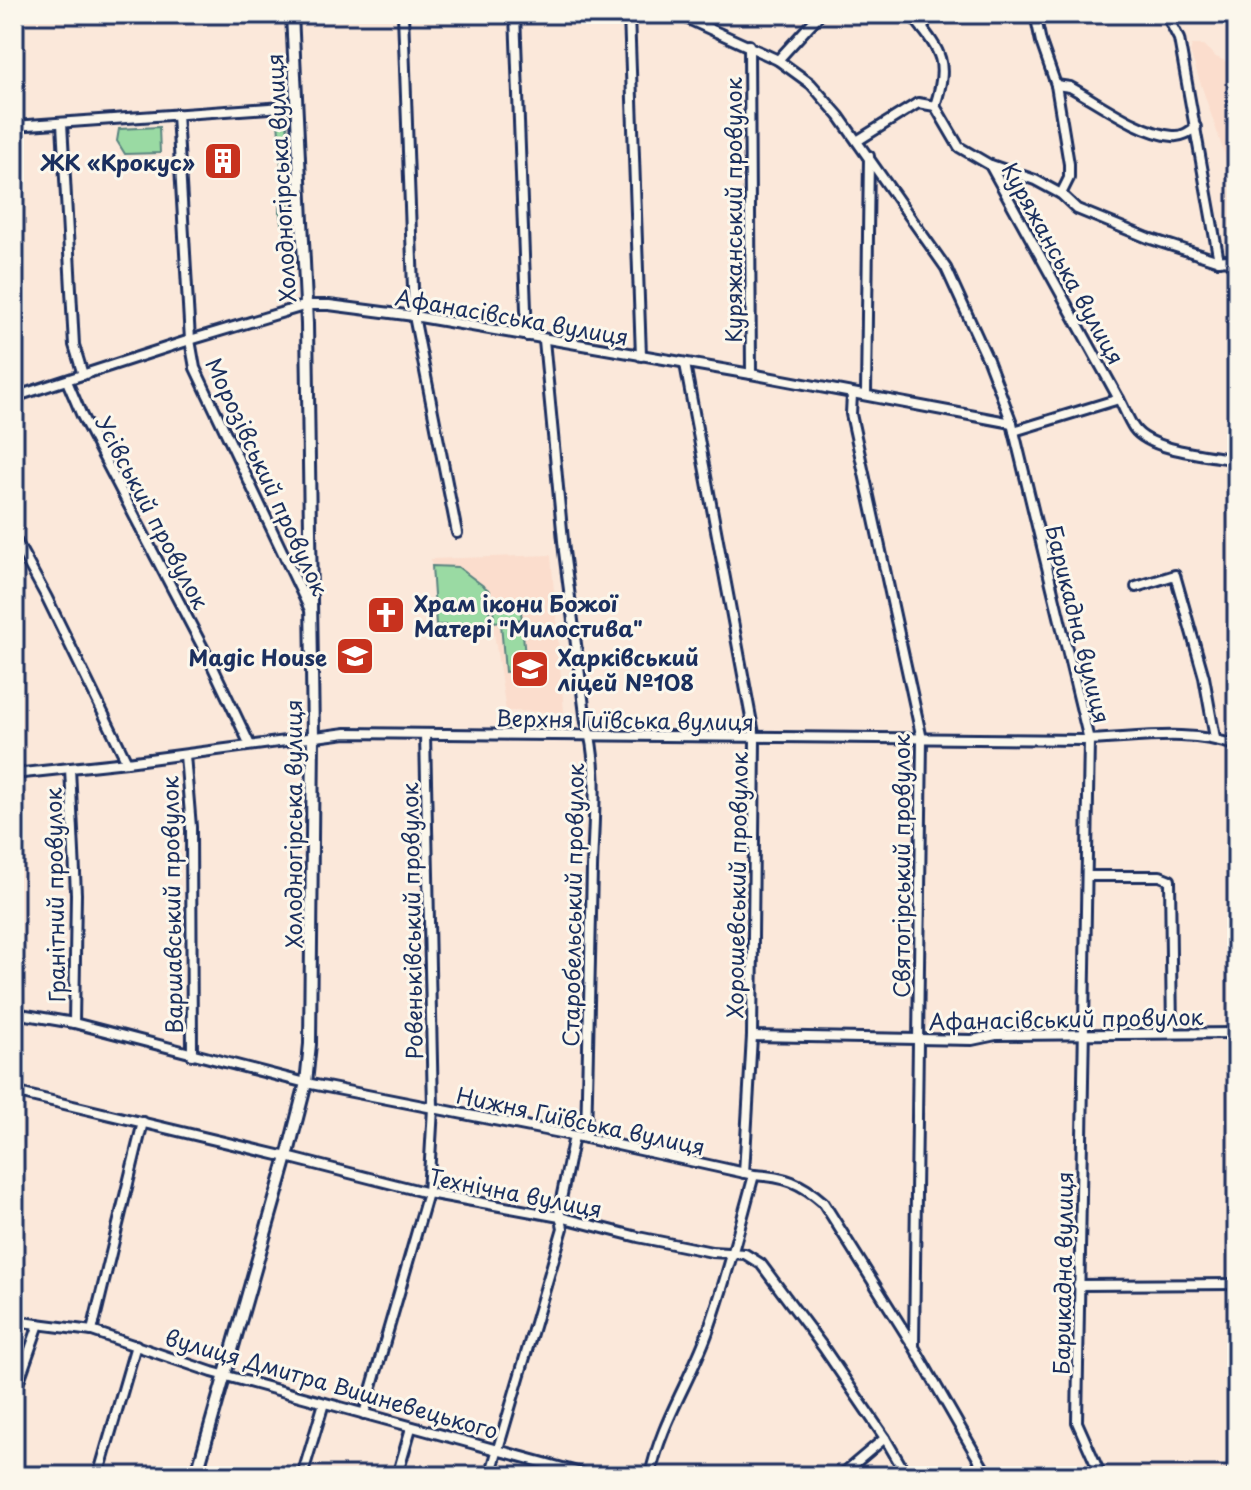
<svg xmlns="http://www.w3.org/2000/svg" width="1251" height="1490" viewBox="0 0 1251 1490" font-family="'Playpen Sans',sans-serif">
  <style>
    .built { fill: #fbddcd }
    .green { fill: #9adaa3; stroke: #5a8480; stroke-width: 2 }
    .lines { fill: none; stroke-linecap: round; stroke-linejoin: round }
    .minor-casing { stroke: #1b2f5e; stroke-width: 14 }
    .major-casing { stroke: #1b2f5e; stroke-width: 16 }
    .minor { stroke: #fbf7ec; stroke-width: 8 }
    .major { stroke: #fbf7ec; stroke-width: 10 }
    .labels { text-anchor: middle; dominant-baseline: central; stroke-width: 6; stroke-linejoin: round; paint-order: stroke }
    .poi-label { font-size: 22px; font-weight: bold; fill: #1b2f5e; stroke: #fbf7ec; text-anchor: end }
    .street-label { font-size: 22px; fill: #1b2f5e; stroke: #fbf7ec }
  </style>
  <rect width="100%" height="100%" fill="#fbe8da"/>
  <filter id="ink" filterUnits="userSpaceOnUse"><feTurbulence type="fractalNoise" baseFrequency=".0125" numOctaves="2"/><feDisplacementMap in="SourceGraphic" scale="16" xChannelSelector="R" yChannelSelector="G"/><feConvolveMatrix kernelMatrix="1 2 1 2 8 2 1 2 1" color-interpolation-filters="sRGB"/></filter>
  <g filter="url(#ink)">
    <g class="built">
      <polygon points="1192,45 1203,45 1216,57 1237,66 1237,191 1190,52"/>
      <polygon points="551,555 564,712 506,711 493,626 435,626 431,559"/>
    </g>
    <g class="green">
      <polygon points="285,110 287,116 289,169 284,172 281,166 278,120 281,112"/>
      <polygon points="159,127 160,153 125,154 117,141 119,129"/>
      <path d="M288,185L289,235C276,220 278,201 288,185Z"/>
      <polygon points="432,566 458,567 490,591 489,625 436,625"/>
      <polygon points="520,605 522,619 494,622 493,607"/>
      <polygon points="522,621 526,670 505,672 501,623"/>
    </g>
    <g class="lines">
      <g class="minor-casing">
        <g id="minor">
          <polyline points="403,14 414,316 457,533"/>
          <polyline points="515,14 527,336"/>
          <polyline points="629,14 641,356"/>
          <polyline points="677,14 778,60 811,84 839,116 946,268 988,360 1012,423 1089,740 1077,1422 1101,1476"/>
          <path d="M911,14C940,51 950,59 935,106L959,147L990,165L1119,399"/>
          <polyline points="1035,14 1041,42 1056,85 1069,164 1069,178 1061,194"/>
          <polyline points="1166,14 1179,39 1219,261 1227,260 1233,266 1237,280"/>
          <polyline points="923,29 927,14"/>
          <polyline points="749,45 751,374"/>
          <polyline points="778,60 820,14"/>
          <path d="M1056,85L1070,87C1098,102 1141,134 1173,136C1182,137 1189,132 1196,127"/>
          <polyline points="177,114 190,340 195,368 310,610"/>
          <polyline points="62,123 74,345 83,375"/>
          <polyline points="14,126 297,106"/>
          <polyline points="857,141 918,103 935,106"/>
          <polyline points="991,165 1035,180 1061,194 1077,209 1148,238 1219,261"/>
          <path d="M544,340L564,551L586,722C600,762 593,826 592,869C590,958 588,1048 586,1138"/>
          <polyline points="685,364 755,739 752,1036 744,1173"/>
          <polyline points="67,381 82,416 210,661 250,745"/>
          <polyline points="852,394 851,414 922,739 914,1345"/>
          <polyline points="866,395 869,156"/>
          <polyline points="14,397 190,340 307,305 329,305 414,316 751,374 1012,423"/>
          <path d="M1014,431L1119,399C1124,408 1128,419 1134,428C1150,451 1210,455 1237,460"/>
          <polyline points="14,537 47,598 127,762"/>
          <polyline points="1136,587 1175,575 1204,677 1215,738"/>
          <polyline points="185,755 191,827 192,1055"/>
          <polyline points="70,768 76,894 74,1023"/>
          <path d="M14,774L127,762L346,733L1083,740C1134,739 1188,728 1237,746"/>
          <polyline points="1087,876 1160,876 1170,880 1172,1032"/>
          <path d="M14,1013L74,1023L306,1083L586,1138L754,1175C785,1177 800,1182 823,1202L914,1347L988,1476"/>
          <polyline points="752,1036 972,1040 996,1035 1237,1033"/>
          <polyline points="14,1092 287,1157 428,1193 560,1217 638,1237 712,1252 745,1254 761,1264 823,1347 885,1438 907,1476"/>
          <polyline points="1078,1285 1237,1284"/>
          <polyline points="14,1301 21,1321"/>
          <polyline points="14,1321 92,1331 212,1372 592,1476"/>
          <polyline points="92,1331 143,1122"/>
          <polyline points="14,1395 39,1324"/>
          <polyline points="364,1414 428,1193 433,1108 425,734"/>
          <polyline points="98,1476 136,1345"/>
          <polyline points="302,1476 324,1403"/>
          <polyline points="397,1476 411,1428"/>
          <polyline points="490,1476 563,1228 559,1209 574,1136"/>
          <path d="M650,1476C660,1425 689,1383 707,1334C726,1282 739,1229 754,1175"/>
          <polyline points="840,1476 885,1438"/>
          <polyline points="1233,1476 1237,1391"/>
        </g>
      </g>
      <g class="major-casing">
        <polyline id="major" points="196,1476 287,1157 306,1083 310,1044 313,737 307,324 292,14"/>
      </g>
      <use href="#minor" class="minor"/>
      <use href="#major" class="major"/>
    </g>
  </g>
  <defs>
    <g id="building-square" transform="scale(2)"><rect x="-9" y="-9" width="18" height="18" rx="4" fill="#c8321e" stroke="#fbf7ec"/><path d="M-4-6H4V6H1V3H-1V6H-4ZM-2.5-4.3h1.7v1.8h-1.7ZM.8-4.3h1.7v1.8H.8ZM-2.5-1h1.7V.8h-1.7ZM.8-1h1.7V.8H.8Z" fill="#fff"/></g>
    <g id="church-square" transform="scale(2)"><rect x="-9" y="-9" width="18" height="18" rx="4" fill="#c8321e" stroke="#fbf7ec"/><path d="M-1.2-6h2.4v3.5h3.3v2.4h-3.3V6h-2.4V-.1h-3.3v-2.4h3.3Z" fill="#fff"/></g>
    <g id="school-square" transform="scale(2)"><rect x="-9" y="-9" width="18" height="18" rx="4" fill="#c8321e" stroke="#fbf7ec"/><path d="M0-5L7-2L0 1L-7-2ZM-4 1L0 2.5L4 1V4Q0 6-4 4Z" fill="#fff"/></g>
  </defs>
  <g fill-rule="evenodd">
    <use href="#building-square" x="223" y="161"/>
    <use href="#church-square" x="386" y="615"/>
    <use href="#school-square" x="355" y="656"/>
    <use href="#school-square" x="530" y="669"/>
  </g>
  <g class="labels">
    <g class="poi-label">
      <text x="195" y="161">ЖК «Крокус»</text>
      <text x="414" y="602" text-anchor="start">Храм ікони Божої<tspan x="414" dy="25">Матері "Милостива"</tspan></text>
      <text x="327" y="656">Magic House</text>
      <text x="558" y="656" text-anchor="start">Харківський<tspan x="558" dy="25">ліцей №108</tspan></text>
    </g>
    <g class="street-label">
      <text transform="translate(280 178) rotate(-93)">Холодногірська вулиця</text>
      <text transform="translate(732 210) rotate(-90)">Куряжанський провулок</text>
      <text transform="translate(1064 263) rotate(61)">Куряжанська вулиця</text>
      <text transform="translate(512 316) rotate(10)">Афанасівська вулиця</text>
      <text transform="translate(268 476) rotate(65)">Морозівський провулок</text>
      <text transform="translate(153 512) rotate(62)">Усівський провулок</text>
      <text transform="translate(1079 624) rotate(76)">Барикадна вулиця</text>
      <text transform="translate(625 719) rotate(1)">Верхня Гиївська вулиця</text>
      <text transform="translate(292 824) rotate(-90)">Холодногірська вулиця</text>
      <text transform="translate(900 866) rotate(-90)">Святогірський провулок</text>
      <text transform="translate(736 885) rotate(-89)">Хорошевський провулок</text>
      <text transform="translate(54 895) rotate(-91)">Гранітний провулок</text>
      <text transform="translate(171 905) rotate(-91)">Варшавський провулок</text>
      <text transform="translate(572 905) rotate(-89)">Старобельський провулок</text>
      <text transform="translate(411 921) rotate(-91)">Ровеньківський провулок</text>
      <text transform="translate(1066 1018) rotate(-1)">Афанасівський провулок</text>
      <text transform="translate(581 1120) rotate(12)">Нижня Гиївська вулиця</text>
      <text transform="translate(516 1192) rotate(11)">Технічна вулиця</text>
      <text transform="translate(1062 1273) rotate(-89)">Барикадна вулиця</text>
      <text transform="translate(332 1383) rotate(16)">вулиця Дмитра Вишневецького</text>
    </g>
  </g>
  <rect width="1251" height="1490" fill="none" stroke="#fbf7ec" stroke-width="48"/>
  <rect x="24" y="24" width="1203" height="1442" fill="none" stroke="#1b2f5e" stroke-width="3" filter="url(#ink)"/>
</svg>
